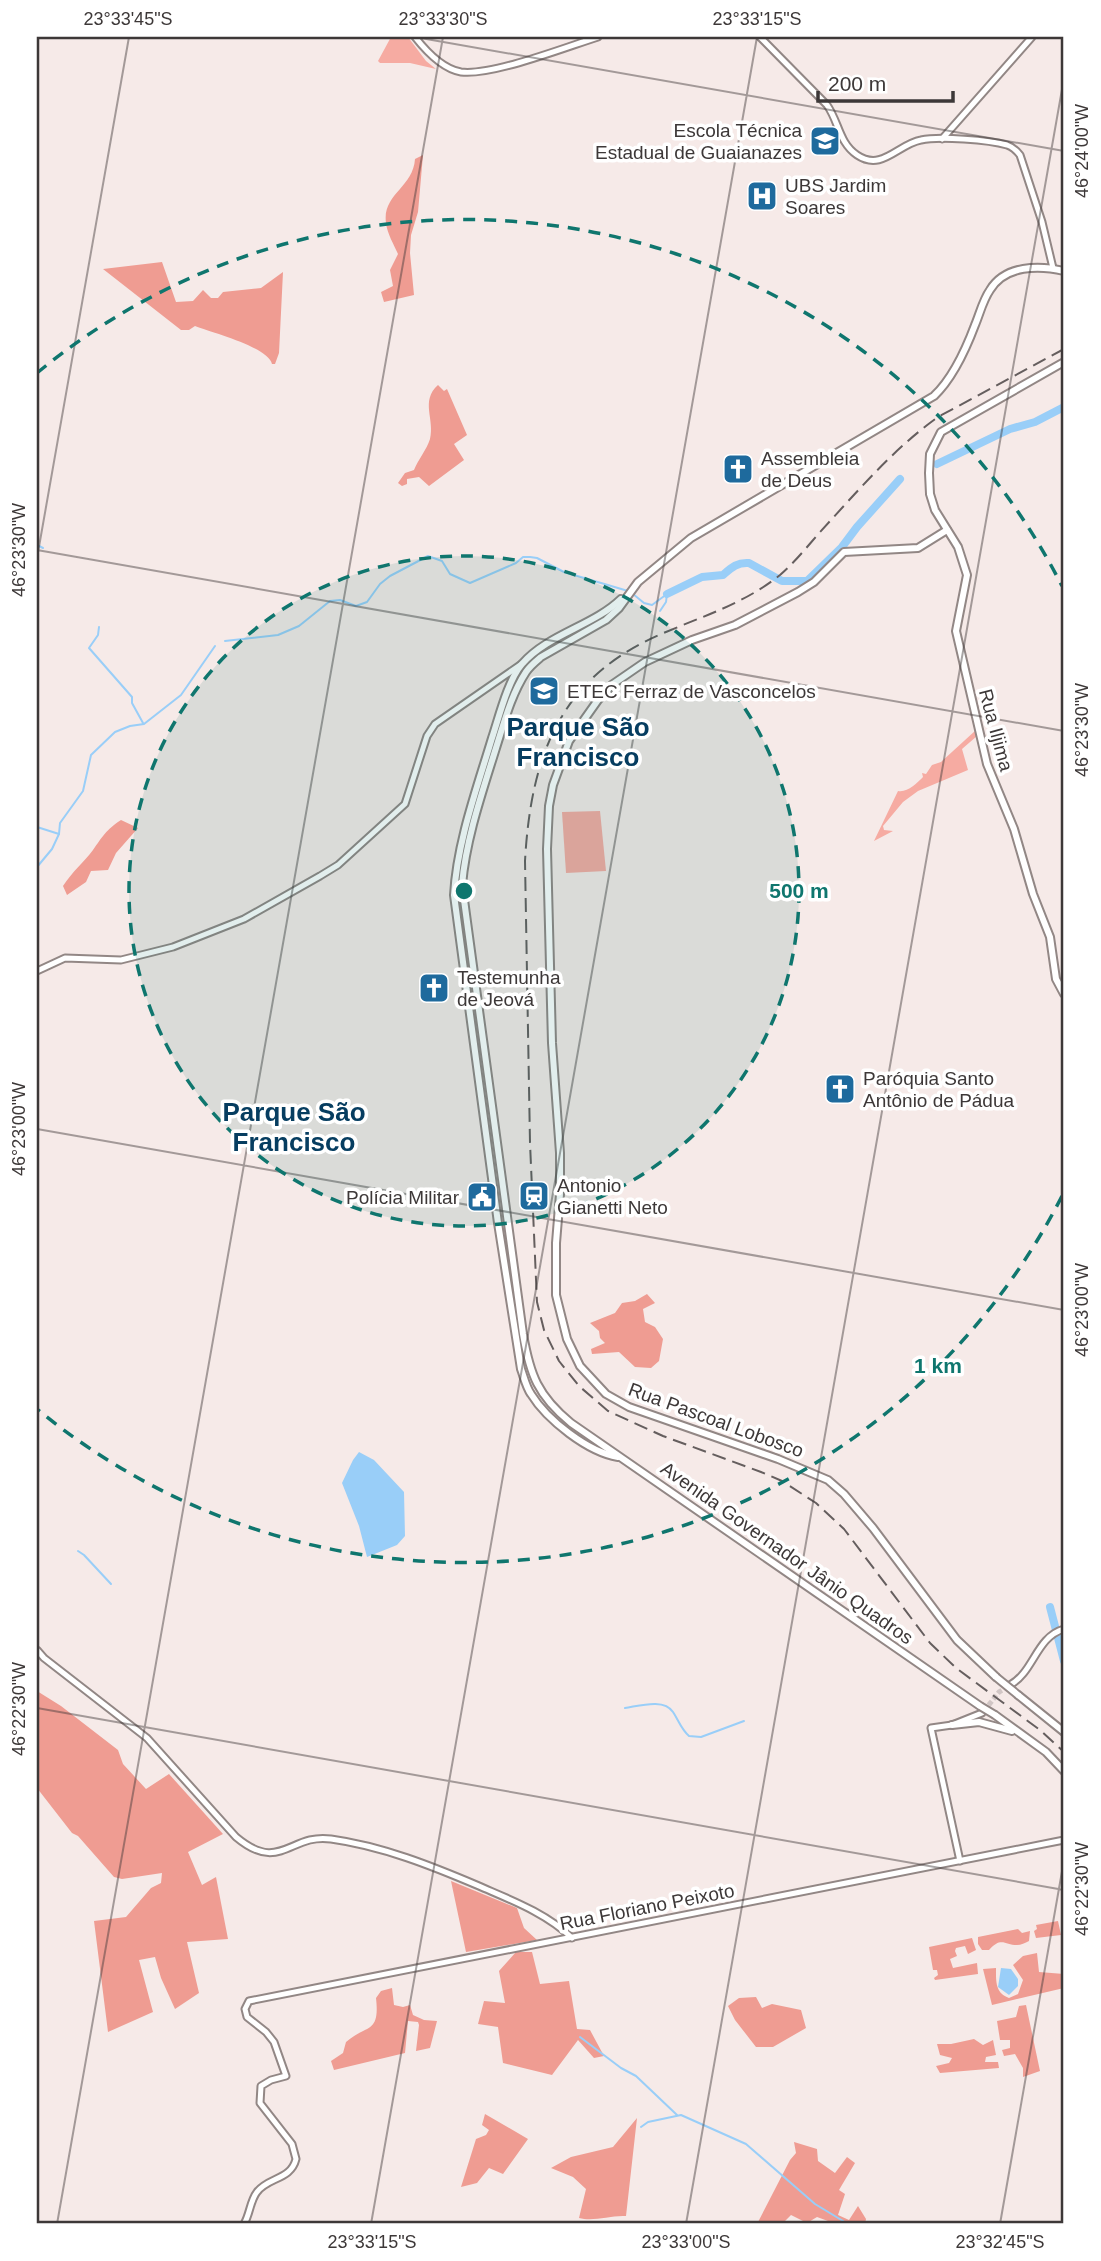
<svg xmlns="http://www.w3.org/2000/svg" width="1101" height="2261" viewBox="0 0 1101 2261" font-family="Arial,sans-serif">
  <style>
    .green { fill: #f6aba2 }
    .forest { fill: #ef9c92 }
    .water { fill: #99cef8 }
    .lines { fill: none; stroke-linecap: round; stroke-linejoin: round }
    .stream { stroke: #99cef8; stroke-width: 2 }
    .river { stroke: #99cef8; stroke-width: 8 }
    .minor-tunnel { stroke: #d1c6c5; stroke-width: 5; stroke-dasharray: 5 2.5; stroke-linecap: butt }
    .minor-casing { stroke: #928785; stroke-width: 9 }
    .major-casing { stroke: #928785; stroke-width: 10 }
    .minor { stroke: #fff; stroke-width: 5 }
    .major { stroke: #fff; stroke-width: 6 }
    .rail { stroke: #655e5e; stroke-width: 2; stroke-dasharray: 14 7; stroke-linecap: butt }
    .major-bridge-casing { stroke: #928785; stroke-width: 10; stroke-linecap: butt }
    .major-bridge { stroke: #fff; stroke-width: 6 }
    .ticks { fill: none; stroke: #3d3838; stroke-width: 2; stroke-opacity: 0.45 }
    .ring { fill: none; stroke: #0f766e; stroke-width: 3.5; stroke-dasharray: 12 9 }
    .labels { text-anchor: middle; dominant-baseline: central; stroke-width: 7; stroke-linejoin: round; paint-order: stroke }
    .poi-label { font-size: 19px; fill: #3d3838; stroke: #fff; text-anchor: start }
    .street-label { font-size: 19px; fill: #3d3838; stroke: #fff }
    .district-label { font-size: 26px; font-weight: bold; fill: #063d60; stroke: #fff }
    .centre { fill: #0f766e; stroke: #fff; stroke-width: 3.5 }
    .ring-label { font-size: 21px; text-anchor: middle; font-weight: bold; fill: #0f766e; stroke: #fff; stroke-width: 7; stroke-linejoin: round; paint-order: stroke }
    .neatline { fill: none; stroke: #3d3838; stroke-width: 2.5 }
    .ticks-label { font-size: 18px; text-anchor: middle; fill: #3d3838 }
  </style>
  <rect width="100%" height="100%" fill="#f6eae8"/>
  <g class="green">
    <polygon points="391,37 408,37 426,61 436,69 410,63 380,63 378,61"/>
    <path d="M976,730L977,736L962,749L968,770L918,791L903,802L883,826L884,830L893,831L874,841L898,791C907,793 917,783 923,777L922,773L926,774L932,765L941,762Z"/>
    <polygon points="600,811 606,871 566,873 562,812"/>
  </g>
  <g class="forest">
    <path d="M423,155L418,212L411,235L410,253L414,295L384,302L381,292L393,286L390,270L398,254C394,245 387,233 386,223C382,194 413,188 415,159Z"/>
    <path d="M162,262L176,302L193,301L203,290L211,298H218L223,292L261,288L283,272L279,353L275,364H272C268,347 213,333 195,326L189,330H181L103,269Z"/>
    <path d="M438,385L444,391L447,389L467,435L454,444L464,460L429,486L419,477L407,479V484L402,486L398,483L405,473L414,470C418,460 427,449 430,439C435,419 420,401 438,385Z"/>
    <path d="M121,820L138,828L116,853L108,870L91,871L86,882L67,895L63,886C72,872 84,862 93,850C103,836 106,830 121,820Z"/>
    <polygon points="647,1294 655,1303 643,1309 645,1322 655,1327 663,1339 659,1361 651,1368 635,1367 619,1352 592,1354 591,1349 605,1343 600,1338 599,1331 590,1323 615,1313 622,1303 635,1301"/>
    <polygon points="37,1691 61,1706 118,1750 123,1764 146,1789 169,1774 223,1834 188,1852 202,1885 216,1877 228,1939 187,1942 199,1993 175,2009 161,1978 155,1957 139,1960 153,2012 108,2032 94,1921 126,1917 151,1888 161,1883 162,1873 122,1879 114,1877 78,1836 72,1833 37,1788"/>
    <polygon points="451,1881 517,1908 524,1928 537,1940 466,1952"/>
    <polygon points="1058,1921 1061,1935 1036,1938 1034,1931 1037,1929 1036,1925"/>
    <path d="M1018,1929L1022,1933L1030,1931L1029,1941C1025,1943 1021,1945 1017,1945C1005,1945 1001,1936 989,1950H982L978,1944V1937Z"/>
    <polygon points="972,1938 976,1950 968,1954 965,1946 956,1948 955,1951 957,1956 950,1959 953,1968 977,1963 978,1974 935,1980 934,1978 938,1975 937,1970 933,1970 929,1947"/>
    <polygon points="516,1952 532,1952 540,1984 569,1981 577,2029 590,2030 604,2056 594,2058 578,2040 552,2075 503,2063 498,2027 478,2024 484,2001 505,2003 499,1971"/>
    <path d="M1037,1953L1039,1972L1064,1974V1988L992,2005L983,1969L996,1968C996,1981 995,1993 1009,1998L1018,1994L1023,1980L1013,1965L1023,1956Z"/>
    <path d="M392,1988L394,2005L403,2007L410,2005L413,2015L424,2020L437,2021L430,2048L416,2051L419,2025L418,2022L408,2021L405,2053L334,2070L331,2061L343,2053L346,2042C367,2024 380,2034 376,1998L381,1991Z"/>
    <polygon points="756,1997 762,2008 772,2004 801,2010 806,2028 773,2047 756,2047 735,2020 728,2006 739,1998"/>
    <polygon points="1026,2005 1040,2071 1023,2077 1023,2068 1015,2054 1004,2056 1002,2050 1010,2048 1010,2040 1000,2040 997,2021 1016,2017 1019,2006"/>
    <polygon points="974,2039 983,2045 993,2040 996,2055 986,2057 985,2062 998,2062 999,2068 940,2073 936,2066 949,2063 952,2058 940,2055 937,2044 951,2044"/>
    <polygon points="485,2114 528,2139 503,2174 489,2168 477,2183 461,2187 476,2139 486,2135 489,2130 482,2125"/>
    <path d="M637,2118L626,2216C610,2215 594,2222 579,2218L586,2189L573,2177L551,2168L571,2157L613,2147Z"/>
    <polygon points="794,2142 817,2149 818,2161 835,2173 847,2157 855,2163 839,2190 845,2194 838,2215 849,2220 858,2206 866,2219 865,2224 829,2224 828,2221 817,2217 807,2223 791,2215 782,2224 757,2224 790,2160 796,2153"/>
  </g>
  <g class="water">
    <polygon points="359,1452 374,1460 404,1492 405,1536 397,1545 367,1557 359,1526 342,1483 353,1460"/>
    <polygon points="1001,1968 1011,1969 1018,1979 1018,1986 1009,1995 998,1987"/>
  </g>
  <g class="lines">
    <g class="stream">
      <polyline points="37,545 43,548"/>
      <polyline points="633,594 644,603 652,605 667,594"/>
      <polyline points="660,611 666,602 667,594"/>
      <polyline points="99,627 98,635 89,648 132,697 132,703 143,723"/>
      <polyline points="225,641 278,635 299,626 330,601 340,600 356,606 367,602 380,584 390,576 428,556 442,561 450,574 470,583 516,563 523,557 530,557 537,558 564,572 628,591"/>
      <polyline points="37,827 59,834"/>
      <polyline points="37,867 52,849 59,834 60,823 83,791 91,755 115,732 130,726 144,724 181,695 215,646"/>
      <polyline points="78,1551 84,1555 111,1584"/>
      <path d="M625,1708C639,1706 664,1698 673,1712C679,1721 681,1729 689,1736L701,1737L744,1721"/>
      <polyline points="580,2037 621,2068 636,2076 677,2115"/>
      <polyline points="641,2127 648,2122 681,2115 746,2144 815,2204 848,2224"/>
    </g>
    <g class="river">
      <polyline points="937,464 1010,429 1035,422 1064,407"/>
      <path d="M667,594L702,577L723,575C731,568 737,562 749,563L782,581H807L842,547L857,527L900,479"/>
      <polyline points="1050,1607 1064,1661"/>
    </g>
    <polyline class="minor-tunnel" points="984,1711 999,1692 1009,1686"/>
    <g class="minor-casing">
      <g id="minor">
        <path d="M415,37C426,51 443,69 461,72C492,76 566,47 598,37"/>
        <path d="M760,37L827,105C839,122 839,143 857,155C882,172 898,144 921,140C939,136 989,140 1007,145C1013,147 1016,150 1020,155L1042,222L1053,268"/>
        <polyline points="942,139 1032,37"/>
        <polyline points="37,971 65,958 121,960 173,947 244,919 320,876 338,865 405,804 427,736 435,724 523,663"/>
        <path d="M37,1650L44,1658L147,1738L236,1837C280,1874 290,1833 331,1839C382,1846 432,1866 479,1886C511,1900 546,1913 572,1938"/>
        <path d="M1010,1685C1034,1672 1036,1637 1064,1629"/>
        <polyline points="960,1861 931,1728 952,1725 982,1713"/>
        <path d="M244,2224C250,2214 250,2201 257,2192C268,2177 291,2180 296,2159L292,2144L260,2103L261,2086L271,2080L286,2076L274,2042L266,2032L247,2017L245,2009L249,2001L1064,1840"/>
      </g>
    </g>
    <g class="major-casing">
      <g id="major">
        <polyline points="1064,362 941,432 930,454 929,473 930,494 935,510 958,547 967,575 956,631 987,764 1014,829 1033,894 1050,937 1056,979 1064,994"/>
        <polyline points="947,530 918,548 844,552 814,582 798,592 735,625 692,640 645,662 613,684 598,700 569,741 553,785 549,806 547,849 552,1043 560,1153 560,1194 556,1243 556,1295 567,1339 580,1366 606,1394 629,1407 778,1459 828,1480 844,1494 873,1528 957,1640 996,1677"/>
        <path d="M618,1457C588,1452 547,1420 531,1394C526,1387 524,1377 521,1369L498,1223L454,895C457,842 477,788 492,738C499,717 508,680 522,664C548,634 593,626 621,599"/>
        <polyline points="1018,1695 1064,1732"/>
        <path d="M980,1706L571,1423C538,1396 530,1375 523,1334L462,885C466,839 482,793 496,748C504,723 511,695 526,672C530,666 535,662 541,657L606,620L619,608L638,582L691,538L934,396C953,378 966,349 975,325C980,313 983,300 990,290C1005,265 1039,265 1064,271"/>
        <polyline points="995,1715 1046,1752 1064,1771"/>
        <polyline points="952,1725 979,1722 1012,1731"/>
      </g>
    </g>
    <use href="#minor" class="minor"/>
    <use href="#major" class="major"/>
    <path class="rail" d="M1064,349L938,417C893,449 857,492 820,532C807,547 794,563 780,575C745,603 706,615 666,632C561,675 531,754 525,861L530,1143L537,1302L544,1330L559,1361L579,1386L608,1411L663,1436L761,1472L782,1481L816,1503L844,1529L930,1643L956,1668L1040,1730L1064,1752"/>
    <g class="major-bridge-casing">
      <g id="major-bridge">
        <polyline points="996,1677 1018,1695"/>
        <polyline points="980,1706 995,1715"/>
      </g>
    </g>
    <use href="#major-bridge" class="major-bridge"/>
  </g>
  <path class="ticks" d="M415,37L1064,151M37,550L1064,731M37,558L129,37M37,1129L1064,1310M37,1708L1064,1890M57,2224L443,37M371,2224L757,37M686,2224L1064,78M1000,2224L1064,1860"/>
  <circle cx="464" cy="891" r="335" fill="#0f766e" fill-opacity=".12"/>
  <g class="ring">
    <circle cx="464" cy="891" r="335"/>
    <path d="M1062 1196A671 671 0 0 1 37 1409M37 373A671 671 0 0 1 1062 586"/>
  </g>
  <defs>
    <g id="university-square" transform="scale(1.575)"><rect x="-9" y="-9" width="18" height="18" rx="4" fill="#1e6a9d" stroke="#fff"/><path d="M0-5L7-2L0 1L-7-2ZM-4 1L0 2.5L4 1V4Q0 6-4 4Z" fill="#fff"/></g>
    <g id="hospital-square" transform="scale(1.575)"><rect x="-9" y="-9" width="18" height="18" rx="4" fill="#1e6a9d" stroke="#fff"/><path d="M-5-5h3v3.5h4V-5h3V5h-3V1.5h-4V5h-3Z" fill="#fff"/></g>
    <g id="church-square" transform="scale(1.575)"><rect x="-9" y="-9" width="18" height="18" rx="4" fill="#1e6a9d" stroke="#fff"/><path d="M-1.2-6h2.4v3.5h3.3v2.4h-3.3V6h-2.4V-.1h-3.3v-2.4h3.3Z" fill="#fff"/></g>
    <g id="station-square" transform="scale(1.575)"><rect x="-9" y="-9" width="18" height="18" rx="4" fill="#1e6a9d" stroke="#fff"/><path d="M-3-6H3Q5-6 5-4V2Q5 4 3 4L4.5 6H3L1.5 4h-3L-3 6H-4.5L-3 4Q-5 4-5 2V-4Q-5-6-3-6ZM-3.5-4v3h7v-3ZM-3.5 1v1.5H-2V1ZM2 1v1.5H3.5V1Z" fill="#fff"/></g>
    <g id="civic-square" transform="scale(1.575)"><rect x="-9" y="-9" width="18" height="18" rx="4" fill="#1e6a9d" stroke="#fff"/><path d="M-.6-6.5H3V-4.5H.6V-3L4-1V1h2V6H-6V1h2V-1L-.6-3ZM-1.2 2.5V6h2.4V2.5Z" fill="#fff"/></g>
  </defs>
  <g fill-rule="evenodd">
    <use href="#university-square" x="825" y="141"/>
    <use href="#hospital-square" x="762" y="196"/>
    <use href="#church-square" x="738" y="469"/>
    <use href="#university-square" x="544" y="691"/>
    <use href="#church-square" x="434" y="988"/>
    <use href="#church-square" x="840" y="1089"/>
    <use href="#station-square" x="534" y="1196"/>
    <use href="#civic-square" x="482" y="1197"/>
  </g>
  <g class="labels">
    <g class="poi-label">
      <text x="802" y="130" text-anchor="end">Escola Técnica<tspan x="802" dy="22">Estadual de Guaianazes</tspan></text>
      <text x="785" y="185">UBS Jardim<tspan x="785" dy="22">Soares</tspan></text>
      <text x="761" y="458">Assembleia<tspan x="761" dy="22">de Deus</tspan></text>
      <text x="567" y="691">ETEC Ferraz de Vasconcelos</text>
      <text x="457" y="977">Testemunha<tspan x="457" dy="22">de Jeová</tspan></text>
      <text x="863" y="1078">Paróquia Santo<tspan x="863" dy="22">Antônio de Pádua</tspan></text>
      <text x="557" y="1185">Antonio<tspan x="557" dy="22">Gianetti Neto</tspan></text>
      <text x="459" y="1197" text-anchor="end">Polícia Militar</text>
    </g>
    <g class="street-label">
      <text transform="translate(996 730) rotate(75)">Rua Iljima</text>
      <text transform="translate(716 1420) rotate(20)">Rua Pascoal Lobosco</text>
      <text transform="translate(787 1553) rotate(35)">Avenida Governador Jânio Quadros</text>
      <text transform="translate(647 1907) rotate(-11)">Rua Floriano Peixoto</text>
    </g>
    <g class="district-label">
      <text x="578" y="727">Parque São<tspan x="578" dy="30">Francisco</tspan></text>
      <text x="294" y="1112">Parque São<tspan x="294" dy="30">Francisco</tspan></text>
    </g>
  </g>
  <circle cx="464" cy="891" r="10" class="centre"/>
  <g class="ring-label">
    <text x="799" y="898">500 m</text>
    <text x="938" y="1373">1 km</text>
  </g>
  <rect width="1101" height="2261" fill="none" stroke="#ffffff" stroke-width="77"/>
  <path d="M818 91v10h135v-10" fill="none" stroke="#3d3838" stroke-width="3.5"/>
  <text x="828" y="91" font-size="21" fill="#3d3838" stroke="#ffffff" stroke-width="5" paint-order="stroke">200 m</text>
  <rect x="38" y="38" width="1024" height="2184" class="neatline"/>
  <g class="ticks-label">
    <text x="128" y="25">23°33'45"S</text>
    <text x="443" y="25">23°33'30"S</text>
    <text x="757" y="25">23°33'15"S</text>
    <text transform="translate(1082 151) rotate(-90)" y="6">46°24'00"W</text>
    <text transform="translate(19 550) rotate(-90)" y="6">46°23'30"W</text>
    <text transform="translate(1082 730) rotate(-90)" y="6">46°23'30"W</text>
    <text transform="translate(19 1129) rotate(-90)" y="6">46°23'00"W</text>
    <text transform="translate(1082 1310) rotate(-90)" y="6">46°23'00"W</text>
    <text transform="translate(19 1709) rotate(-90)" y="6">46°22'30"W</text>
    <text transform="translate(1082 1889) rotate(-90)" y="6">46°22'30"W</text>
    <text x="372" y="2248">23°33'15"S</text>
    <text x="686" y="2248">23°33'00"S</text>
    <text x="1000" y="2248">23°32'45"S</text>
  </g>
</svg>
